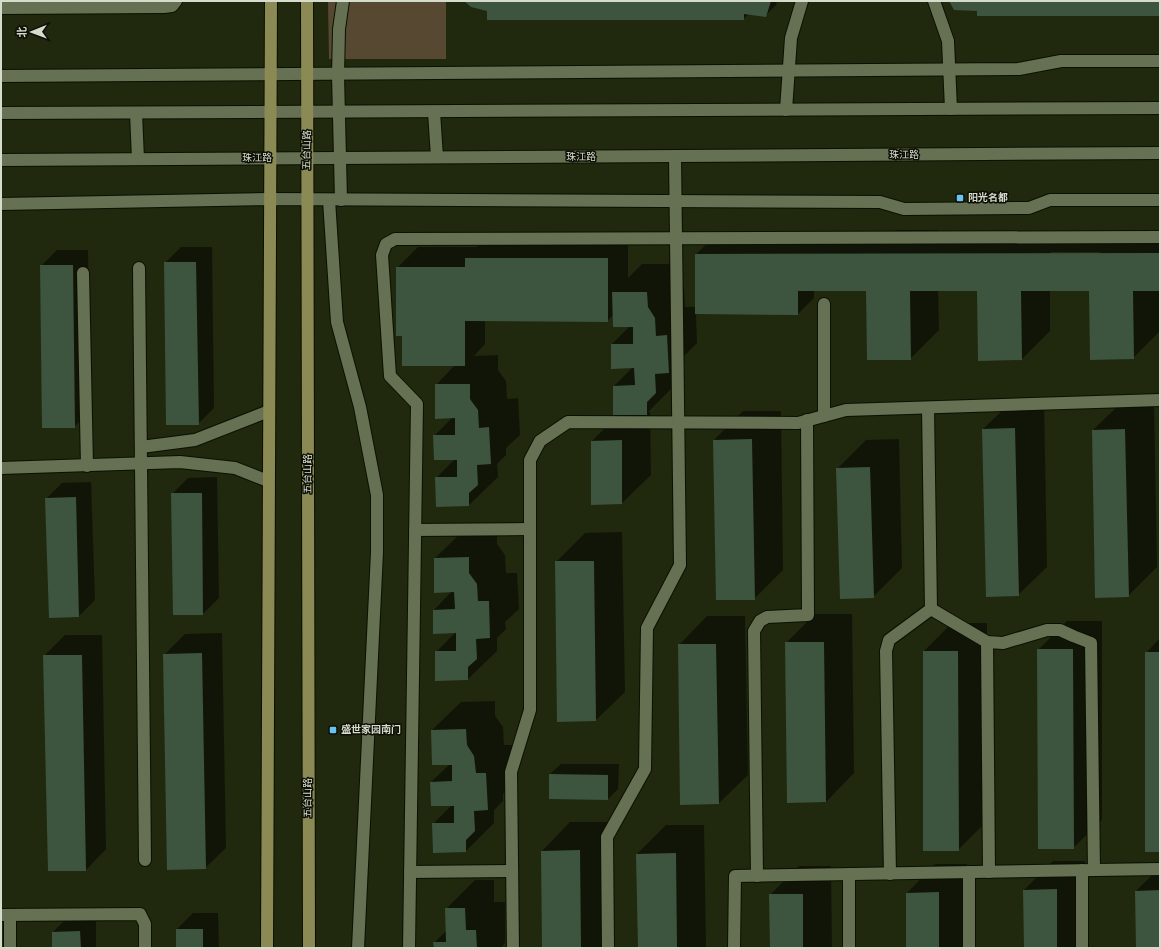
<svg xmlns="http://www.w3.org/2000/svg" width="1161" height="949" viewBox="0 0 1161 949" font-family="'Fira Sans Condensed','Noto Sans SC',sans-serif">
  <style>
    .green { fill: #574931 }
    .shadow { fill: #0007; fill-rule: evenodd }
    .building { fill: #3d543e }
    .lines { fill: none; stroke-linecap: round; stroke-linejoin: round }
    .minor-casing { stroke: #0a1100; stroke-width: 14 }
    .major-casing { stroke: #0a1100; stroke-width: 14 }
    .minor { stroke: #667053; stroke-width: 12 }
    .major { stroke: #8c8a54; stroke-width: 12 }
    .poi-dot { fill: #69c3f1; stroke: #0c0f05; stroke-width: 1.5 }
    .labels { text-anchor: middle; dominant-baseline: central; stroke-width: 3; stroke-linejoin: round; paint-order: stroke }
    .street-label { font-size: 10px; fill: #d6dccc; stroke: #0c0f05 }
    .poi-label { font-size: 10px; font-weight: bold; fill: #d6dccc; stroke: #0c0f05; text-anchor: start }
  </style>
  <rect width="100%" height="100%" fill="#20280e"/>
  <polygon class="green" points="328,1 446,1 446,59 329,59"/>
  <g class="shadow">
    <polygon points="466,1 777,1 776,5 765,16 749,14 743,19 488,9"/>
    <path d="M896,230H938V238H1001L1007,231H1049V238L1111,237L1119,230H1160V331L1133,358L1090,290H1050V331L1022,359L978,290H938L939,330L910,359L867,290H814V298L798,314L696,313L697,343L684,356V363L675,372V385L648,412H650L651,475L622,503L592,441L619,414L614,386L633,367L612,344L630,326L613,315L607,321L485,320V344L474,356L498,355V370L506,381L507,399L518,398L520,435L506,448V455L497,464L498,477L469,505L436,478L455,459L434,436L453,417L436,385L455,365L403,335L397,268L418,247H477L486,238H628V278L642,264H676V278L684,289L685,307H696V254L712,239L888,238ZM1050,252H1100V254H1050Z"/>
    <polygon points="181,247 212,247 214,408 198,424 165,263"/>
    <polygon points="57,250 88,250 90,411 74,427 41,266"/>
    <polygon points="1044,400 1047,567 1018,595 983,429 1012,401"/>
    <polygon points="1154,401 1157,567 1128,596 1093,430 1122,402"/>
    <polygon points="743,411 781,411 783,570 754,599 714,440"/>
    <polygon points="899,439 902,568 873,597 837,469 866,440"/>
    <polygon points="217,477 219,598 203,614 172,494 188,478"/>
    <polygon points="91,482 95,600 79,616 46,499 62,483"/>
    <polygon points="497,529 497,544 505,555 506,573 517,573 519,609 505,622 506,629 497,638 497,651 468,679 436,680 436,652 455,633 434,633 434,610 452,591 435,558 464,530"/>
    <polygon points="622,532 625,692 596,720 556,562 585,533"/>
    <polygon points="815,614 852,614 854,773 826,802 786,643"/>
    <polygon points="707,616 745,616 748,775 719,803 679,645"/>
    <polygon points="1067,621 1102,621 1102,820 1073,848 1038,650"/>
    <polygon points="952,623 987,623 987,821 958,850 924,651"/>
    <polygon points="222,633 226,848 205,868 164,655 185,634"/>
    <polygon points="65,635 102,635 106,849 86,870 44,656"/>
    <polygon points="1160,638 1160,851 1146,653"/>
    <polygon points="495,701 495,716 503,727 504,745 515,745 516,781 503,794 503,801 494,810 494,823 466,851 433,824 452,805 431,782 450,764 432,730 461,702"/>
    <polygon points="561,764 619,764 618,789 608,799 550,774"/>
    <polygon points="570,822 608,822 610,948 543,948 542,851"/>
    <polygon points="666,825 704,825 706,948 639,948 637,854"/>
    <polygon points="1053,861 1085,861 1086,948 1025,948 1024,890"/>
    <polygon points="935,864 967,864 968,948 907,948 907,893"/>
    <polygon points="799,866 831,866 832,948 771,948 770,895"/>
    <polygon points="1160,867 1160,948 1137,948 1136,891"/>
    <polygon points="475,880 494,880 494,902 505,902 505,943 501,948 435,948 434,943 447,930 446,909"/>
    <polygon points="193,913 218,913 219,948 177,948 177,929"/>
    <polygon points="96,915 96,948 53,948 53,932 69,916"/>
  </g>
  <g class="building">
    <polygon points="464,1 771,1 766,17 744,14 744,20 487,20 487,11 471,7"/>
    <polygon points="949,1 1160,1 1160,16 977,16 977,11 954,10"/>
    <polygon points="1160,253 1160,291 1133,291 1134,359 1090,360 1089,291 1021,291 1022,360 978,361 977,291 910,291 911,360 867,360 866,291 798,291 798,315 695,314 695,254"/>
    <polygon points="465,258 608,258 608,322 465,321 465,366 402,366 402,336 396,336 396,267 465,267"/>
    <polygon points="164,262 196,262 199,425 166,425"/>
    <polygon points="40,265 73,265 75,428 42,428"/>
    <polygon points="612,292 647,292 648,307 655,318 656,336 667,335 669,373 655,374 656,393 647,402 647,415 613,415 613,386 635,385 634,368 611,369 611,344 633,344 633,327 613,327"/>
    <polygon points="435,384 470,384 470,399 478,410 479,428 489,427 491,464 477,465 478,485 469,493 469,506 436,507 435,477 457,477 457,460 434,460 433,435 455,435 455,418 435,419"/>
    <polygon points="1015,428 1019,596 986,597 982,429"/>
    <polygon points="1125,429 1129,597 1095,598 1092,430"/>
    <polygon points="752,439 755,600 716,600 713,440"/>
    <polygon points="622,440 622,504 591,505 591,441"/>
    <polygon points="870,467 874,598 840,599 836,468"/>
    <polygon points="171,493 202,493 203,615 173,615"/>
    <polygon points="76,497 79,617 49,618 45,498"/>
    <polygon points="469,557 469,573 477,584 478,601 489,601 490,638 476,639 477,659 468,667 468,680 435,681 435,651 456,651 456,633 433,634 433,610 455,609 454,592 434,593 434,558"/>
    <polygon points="555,561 594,561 596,721 557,722"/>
    <polygon points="785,642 824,642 826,802 787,803"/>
    <polygon points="678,644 716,644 719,804 680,805"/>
    <polygon points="1037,649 1073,649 1074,849 1038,849"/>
    <polygon points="923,651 958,651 959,851 923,851"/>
    <rect x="1145" y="652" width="15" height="200"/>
    <polygon points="202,653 206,869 167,870 163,654"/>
    <polygon points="43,655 82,655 86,871 48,871"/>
    <polygon points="466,729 467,745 474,756 476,773 486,773 488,810 474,811 475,831 466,840 466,852 433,853 432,823 454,823 454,806 431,806 430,782 452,781 452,765 432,765 431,730"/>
    <polygon points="549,774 608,775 608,800 549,799"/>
    <polygon points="580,850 581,948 542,948 541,851"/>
    <polygon points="676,853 677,948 638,948 636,854"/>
    <polygon points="1057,889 1057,948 1024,948 1023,890"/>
    <polygon points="1160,890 1160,948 1136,948 1135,891"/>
    <polygon points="939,892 939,948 906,948 906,893"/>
    <polygon points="769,894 803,894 803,948 770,948"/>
    <polygon points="445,908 465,908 466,930 476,930 477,948 434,948 433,942 446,942"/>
    <rect x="176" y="929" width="27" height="19"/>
    <polygon points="80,931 81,948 52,948 52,932"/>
  </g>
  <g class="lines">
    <g class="minor-casing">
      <g id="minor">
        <polyline points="934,1 948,41 951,109"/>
        <polyline points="1,8 164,7 172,6 176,1"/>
        <polyline points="1,76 1019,69 1061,61 1160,61"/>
        <polyline points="786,110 791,38 802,1"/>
        <polyline points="434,112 437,157"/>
        <polyline points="1,113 1160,108"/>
        <polyline points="136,113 138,159"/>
        <polyline points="1,160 1160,153"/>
        <polyline points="329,200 337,322 360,407 377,495 377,552 358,948"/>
        <polyline points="341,200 338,75 339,29 343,1"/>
        <polyline points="1,204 269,199 880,202 904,209 1029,208 1050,200 1160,200"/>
        <polyline points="139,268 145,860"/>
        <polyline points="83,273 87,466"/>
        <polyline points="824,304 824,416"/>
        <polyline points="141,447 195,440 269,411"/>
        <polyline points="1,468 180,462 235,468 268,481"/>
        <polyline points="415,530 530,529"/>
        <polyline points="931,609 987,642 1003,643 1047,630 1060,630 1073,636 1091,643 1094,870"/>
        <polyline points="987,642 989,872"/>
        <polyline points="1082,870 1082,948"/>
        <polyline points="410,872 512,871"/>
        <polyline points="969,872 969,948"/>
        <polyline points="849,874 849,948"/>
        <polyline points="890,874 886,651 889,640 931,609 928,408"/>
        <polyline points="757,876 754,631 760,621 767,617 808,615 807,420"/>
        <polyline points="1,915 140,914 145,924 145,948"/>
        <polyline points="10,915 10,948"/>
        <polyline points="409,948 417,404 390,376 382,255 386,244 395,239 1160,237"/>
        <polyline points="513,948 511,772 530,710 530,460 540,441 568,422 798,423 846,410 1160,400"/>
        <polyline points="608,948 607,837 645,769 647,628 680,565 675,156"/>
        <polyline points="734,948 735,876 1160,869"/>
      </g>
    </g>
    <g class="major-casing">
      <g id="major">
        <polyline points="307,1 309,948"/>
        <polyline points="267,948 271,1"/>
      </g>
    </g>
    <use href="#minor" class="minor"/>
    <use href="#major" class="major"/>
  </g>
  <g class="poi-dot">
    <rect x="956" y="194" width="8" height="8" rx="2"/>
    <rect x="329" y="726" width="8" height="8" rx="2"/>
  </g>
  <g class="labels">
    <g class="street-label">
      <text transform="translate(307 150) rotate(-89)">五台山路</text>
      <text x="904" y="155">珠江路</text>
      <text x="581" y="157">珠江路</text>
      <text x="257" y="158">珠江路</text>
      <text transform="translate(308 474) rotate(-90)">五台山路</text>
      <text transform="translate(308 798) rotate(-90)">五台山路</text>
    </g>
    <g class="poi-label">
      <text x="968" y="198">阳光名都</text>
      <text x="341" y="730">盛世家园南门</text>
    </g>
  </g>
  <rect width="1161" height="949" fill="none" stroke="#d6dccc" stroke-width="4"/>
  <g transform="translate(32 32) rotate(269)" stroke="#0c0f05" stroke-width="3" paint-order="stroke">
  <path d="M0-3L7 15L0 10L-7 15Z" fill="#d6dccc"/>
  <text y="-6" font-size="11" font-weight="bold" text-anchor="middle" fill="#d6dccc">北</text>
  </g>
</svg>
